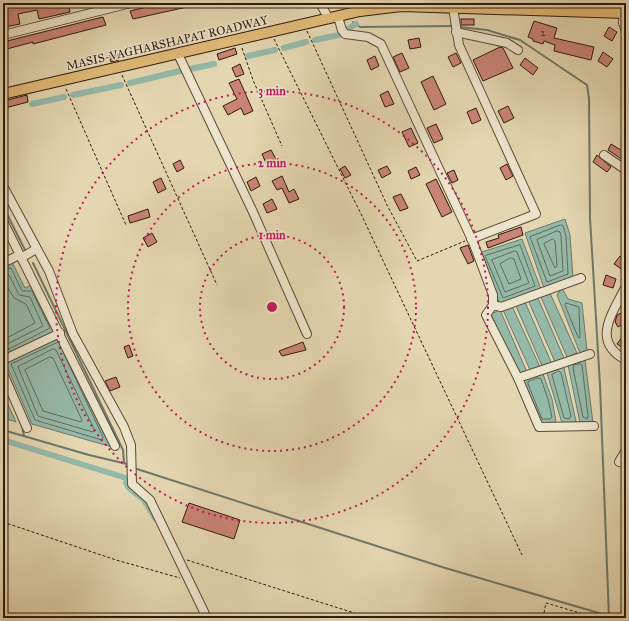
<svg xmlns="http://www.w3.org/2000/svg" width="629" height="621" viewBox="0 0 629 621" font-family="'IM FELL Great Primer',serif">
  <style>
    .water { fill: #95b9a9; stroke: #6c796a }
    .lines { fill: none; stroke-linecap: round; stroke-linejoin: round }
    .shore { stroke: #626a5a; stroke-width: 1 }
    .stream { stroke: #6c796a; stroke-width: 2 }
    .canal { stroke: #95b9a9; stroke-width: 6 }
    .building { fill: #c98377; stroke: #2e1a0b }
    .minor-casing { stroke: #5c4934; stroke-width: 10 }
    .major-casing { stroke: #2e1a0b; stroke-width: 12 }
    .path { stroke: #2e1a0b; stroke-width: 1; stroke-dasharray: 3 2; stroke-linecap: butt }
    .minor { stroke: #ede4cc; stroke-width: 8 }
    .major { stroke: #e2bb78; stroke-width: 10 }
    .ring { fill: none; stroke: #c2185b; stroke-width: 2; stroke-dasharray: 2 4 }
    .labels { text-anchor: middle; dominant-baseline: central; stroke-width: 3; stroke-linejoin: round; paint-order: stroke }
    .number-label { font-size: 10px; fill: #553426 }
    .street-label { font-size: 12px; fill: #2e1a0b; stroke: #ede4cc }
    .centre { fill: #c2185b; stroke: #ede4cc; stroke-width: 2 }
    .ring-label { font-size: 12px; text-anchor: middle; font-weight: bold; fill: #c2185b; stroke: #ede4cc; stroke-width: 3; stroke-linejoin: round; paint-order: stroke }
  </style>
  <rect width="100%" height="100%" fill="#e4d6b0"/>
  <filter id="stains"><feTurbulence type="fractalNoise" baseFrequency=".005" numOctaves="4"/><feColorMatrix values="0 0 0 0 .2 0 0 0 0 .09 0 0 0 0 .02 0 0 0 .5 -.17"/></filter>
  <radialGradient id="worn" r=".72"><stop offset=".6" stop-color="#630" stop-opacity="0"/><stop offset="1" stop-color="#630" stop-opacity=".3"/></radialGradient>
  <g class="water">
    <polygon points="565,219 570,235 573,278 544,288 525,233"/>
    <polygon points="522,239 541,289 500,304 479,253"/>
    <polygon points="12,262 25,288 33,284 56,331 3,356 3,266"/>
    <polygon points="562,288 568,299 582,303 587,351 580,353 557,295"/>
    <polygon points="549,291 577,353 567,357 540,295"/>
    <polygon points="537,296 564,358 555,362 528,300"/>
    <polygon points="525,302 552,364 543,368 516,306"/>
    <polygon points="512,306 540,367 531,372 503,310"/>
    <polygon points="500,310 527,372 518,376 491,314"/>
    <polygon points="59,336 112,447 32,424 5,362"/>
    <polygon points="581,359 585,360 593,423 580,423 568,365"/>
    <polygon points="561,366 564,368 576,421 575,423 563,423 561,420 547,373 547,371"/>
    <polygon points="539,373 543,374 552,399 556,421 554,423 541,424 522,382 524,380"/>
    <polygon points="3,394 16,422 3,418"/>
  </g>
  <g class="lines">
    <g class="shore">
      <polygon points="561,225 563,226 566,236 568,274 547,282 530,237"/>
      <polygon points="557,231 560,232 561,236 563,271 550,276 537,240"/>
      <polygon points="553,239 555,241 557,266 555,268 544,244"/>
      <polygon points="520,245 535,286 503,298 485,256"/>
      <polygon points="515,251 517,252 529,283 505,292 492,260"/>
      <polygon points="511,258 514,259 521,279 509,284 500,264"/>
      <polyline points="3,269 11,268 22,291 32,291 50,328 3,352"/>
      <polyline points="3,274 9,275 19,295 30,297 43,326 3,346"/>
      <polyline points="3,280 14,298 26,304 35,323 3,340"/>
      <polygon points="566,303 579,307 580,338 578,337 565,305"/>
      <polyline points="58,342 11,364 35,420 102,440 103,437 64,354"/>
      <polygon points="53,349 56,350 94,429 93,432 38,416 18,367"/>
      <polygon points="50,357 53,358 82,420 81,422 43,411 25,370"/>
      <polygon points="580,364 582,365 588,416 587,419 583,417 573,368 574,365"/>
      <polygon points="559,371 561,373 571,416 569,419 564,418 552,375"/>
      <polygon points="538,378 541,379 548,399 552,417 550,419 542,419 528,384 528,382"/>
    </g>
    <g class="stream">
      <polyline points="346,3 348,6"/>
      <polyline points="353,22 360,27 451,26"/>
      <polyline points="460,27 487,30 520,40 587,85 589,98 590,218 600,385 609,618"/>
      <polyline points="3,206 25,250"/>
      <polyline points="33,263 123,450 124,463"/>
      <polyline points="22,425 24,436"/>
      <polyline points="3,430 89,455 127,464"/>
      <polyline points="137,469 442,567 609,616"/>
    </g>
    <g class="canal">
      <polyline points="348,29 356,24"/>
      <polyline points="315,40 339,35"/>
      <polyline points="284,48 306,42"/>
      <polyline points="248,56 275,50"/>
      <polyline points="190,69 214,64"/>
      <polyline points="130,83 180,71"/>
      <polyline points="73,95 121,85"/>
      <polyline points="32,104 64,97"/>
      <polyline points="3,440 126,478"/>
      <polyline points="126,483 130,489 144,500 155,518"/>
    </g>
  </g>
  <g class="building">
    <polygon points="3,3 68,3 70,12 39,19 37,10 18,14 20,24 5,27"/>
    <polygon points="163,3 196,3 196,5 133,19 130,11"/>
    <polygon points="103,17 106,25 33,44 33,42 3,50 3,42"/>
    <rect x="461" y="19" width="13" height="6"/>
    <polygon points="534,21 557,28 554,38 594,47 591,60 554,51 555,45 544,41 543,44 533,41 533,39 528,37"/>
    <polygon points="609,27 617,32 612,41 604,36"/>
    <polygon points="419,38 421,47 410,49 408,40"/>
    <polygon points="500,47 503,48 513,68 483,81 473,60"/>
    <polygon points="235,48 237,54 219,60 217,54"/>
    <polygon points="603,52 613,59 607,67 598,61"/>
    <polygon points="402,53 409,68 400,72 393,57"/>
    <polygon points="456,53 461,63 453,67 448,57"/>
    <polygon points="117,54 119,60 111,62 109,56"/>
    <polygon points="375,56 379,66 371,70 367,60"/>
    <polygon points="525,58 538,68 533,75 520,65"/>
    <polygon points="240,64 244,74 236,77 232,68"/>
    <polygon points="433,76 446,104 434,110 421,82"/>
    <polygon points="239,79 253,111 244,115 241,108 228,115 223,106 237,99 229,83"/>
    <polygon points="388,91 394,104 385,107 380,95"/>
    <polygon points="27,95 28,102 5,108 4,101"/>
    <polygon points="508,106 514,118 504,123 498,111"/>
    <polygon points="476,108 481,120 472,124 467,112"/>
    <polygon points="436,124 443,139 434,143 427,128"/>
    <polygon points="411,128 418,143 409,147 402,132"/>
    <polygon points="611,144 626,153 626,162 608,150"/>
    <polygon points="271,150 276,159 266,163 262,154"/>
    <polygon points="597,155 611,167 607,172 593,162"/>
    <polygon points="180,160 184,168 177,172 173,164"/>
    <polygon points="507,164 513,176 506,180 500,168"/>
    <polygon points="345,166 351,175 345,178 340,169"/>
    <polygon points="387,166 391,173 382,178 378,170"/>
    <polygon points="416,167 420,175 411,179 408,171"/>
    <polygon points="454,170 458,180 452,183 447,173"/>
    <polygon points="282,176 289,192 294,189 299,199 289,203 282,188 277,190 272,181"/>
    <polygon points="256,177 260,186 251,191 247,182"/>
    <polygon points="161,178 166,189 158,193 153,182"/>
    <polygon points="436,179 452,212 442,217 426,184"/>
    <polygon points="401,194 408,208 400,211 393,197"/>
    <polygon points="272,199 277,209 267,213 263,204"/>
    <polygon points="148,209 150,217 130,223 128,216"/>
    <polygon points="521,227 523,235 488,248 486,242 499,238 498,235"/>
    <polygon points="152,233 157,242 148,247 143,238"/>
    <polygon points="468,245 474,261 468,264 460,248"/>
    <polygon points="620,256 626,260 626,265 623,270 614,264"/>
    <polygon points="606,275 616,279 613,288 603,285"/>
    <polygon points="621,313 626,322 618,327 615,322 617,315"/>
    <polygon points="623,336 626,338 626,350 617,344"/>
    <polygon points="303,342 306,350 282,356 279,351"/>
    <polygon points="129,345 133,356 128,358 124,347"/>
    <polygon points="116,377 120,387 110,391 105,381"/>
    <polygon points="189,503 240,520 234,539 182,522"/>
  </g>
  <g class="lines">
    <g class="minor-casing">
      <g id="minor">
        <polyline points="320,3 329,19"/>
        <polyline points="588,3 588,12"/>
        <polyline points="453,8 459,45 536,214 471,239"/>
        <polyline points="624,13 623,23 626,31"/>
        <polyline points="338,17 342,30 345,34 368,37 381,44 473,242 493,295 493,305 486,315 518,378 539,427 594,426"/>
        <polyline points="456,32 507,43 518,50"/>
        <polyline points="3,35 131,3"/>
        <polyline points="178,54 253,212 307,334"/>
        <polyline points="604,155 626,170"/>
        <polyline points="3,186 49,271 73,334 124,427 131,445 132,484 150,500 207,618"/>
        <polyline points="3,221 115,446"/>
        <polyline points="21,258 36,249"/>
        <polyline points="3,263 19,255"/>
        <path d="M626,286C613,313 590,341 626,360"/>
        <polyline points="493,305 501,307 581,278"/>
        <polyline points="3,360 60,333"/>
        <polyline points="3,373 27,428"/>
        <polyline points="518,378 590,354"/>
        <polyline points="619,462 626,450"/>
      </g>
    </g>
    <g class="major-casing">
      <polyline id="major" points="3,94 360,11 401,6 626,13"/>
    </g>
    <g class="path">
      <polyline points="307,31 387,205 417,261 465,241"/>
      <polyline points="274,39 362,216 522,555"/>
      <polyline points="242,48 253,80 282,146"/>
      <polyline points="122,75 217,285"/>
      <polyline points="66,89 126,225"/>
      <polyline points="3,522 116,560 180,578"/>
      <polyline points="187,560 370,618"/>
      <polyline points="543,618 546,603 597,618"/>
    </g>
    <use href="#minor" class="minor"/>
    <use href="#major" class="major"/>
  </g>
  <g class="ring">
    <circle cx="272" cy="307" r="72"/>
    <circle cx="272" cy="307" r="144"/>
    <circle cx="272" cy="307" r="216"/>
  </g>
  <g class="labels">
    <g class="number-label">
      <text x="543" y="33">2</text>
    </g>
    <g class="street-label">
      <text transform="translate(167 43) rotate(-13)">MASIS-VAGHARSHAPAT ROADWAY</text>
    </g>
  </g>
  <circle cx="272" cy="307" r="6" class="centre"/>
  <g class="ring-label">
    <text x="272" y="95">3 min</text>
    <text x="272" y="167">2 min</text>
    <text x="272" y="239">1 min</text>
  </g>
  <rect width="629" height="621" fill="none" stroke="#e4d6b0" stroke-width="16"/>
  <rect x="4" y="4" width="621" height="613" fill="none" stroke="#2e1a0b" stroke-width="2"/>
  <rect x="8" y="8" width="613" height="605" fill="none" stroke="#2e1a0b"/>
  <rect width="100%" height="100%" filter="url(#stains)"/>
  <rect width="100%" height="100%" fill="url(#worn)"/>
</svg>
